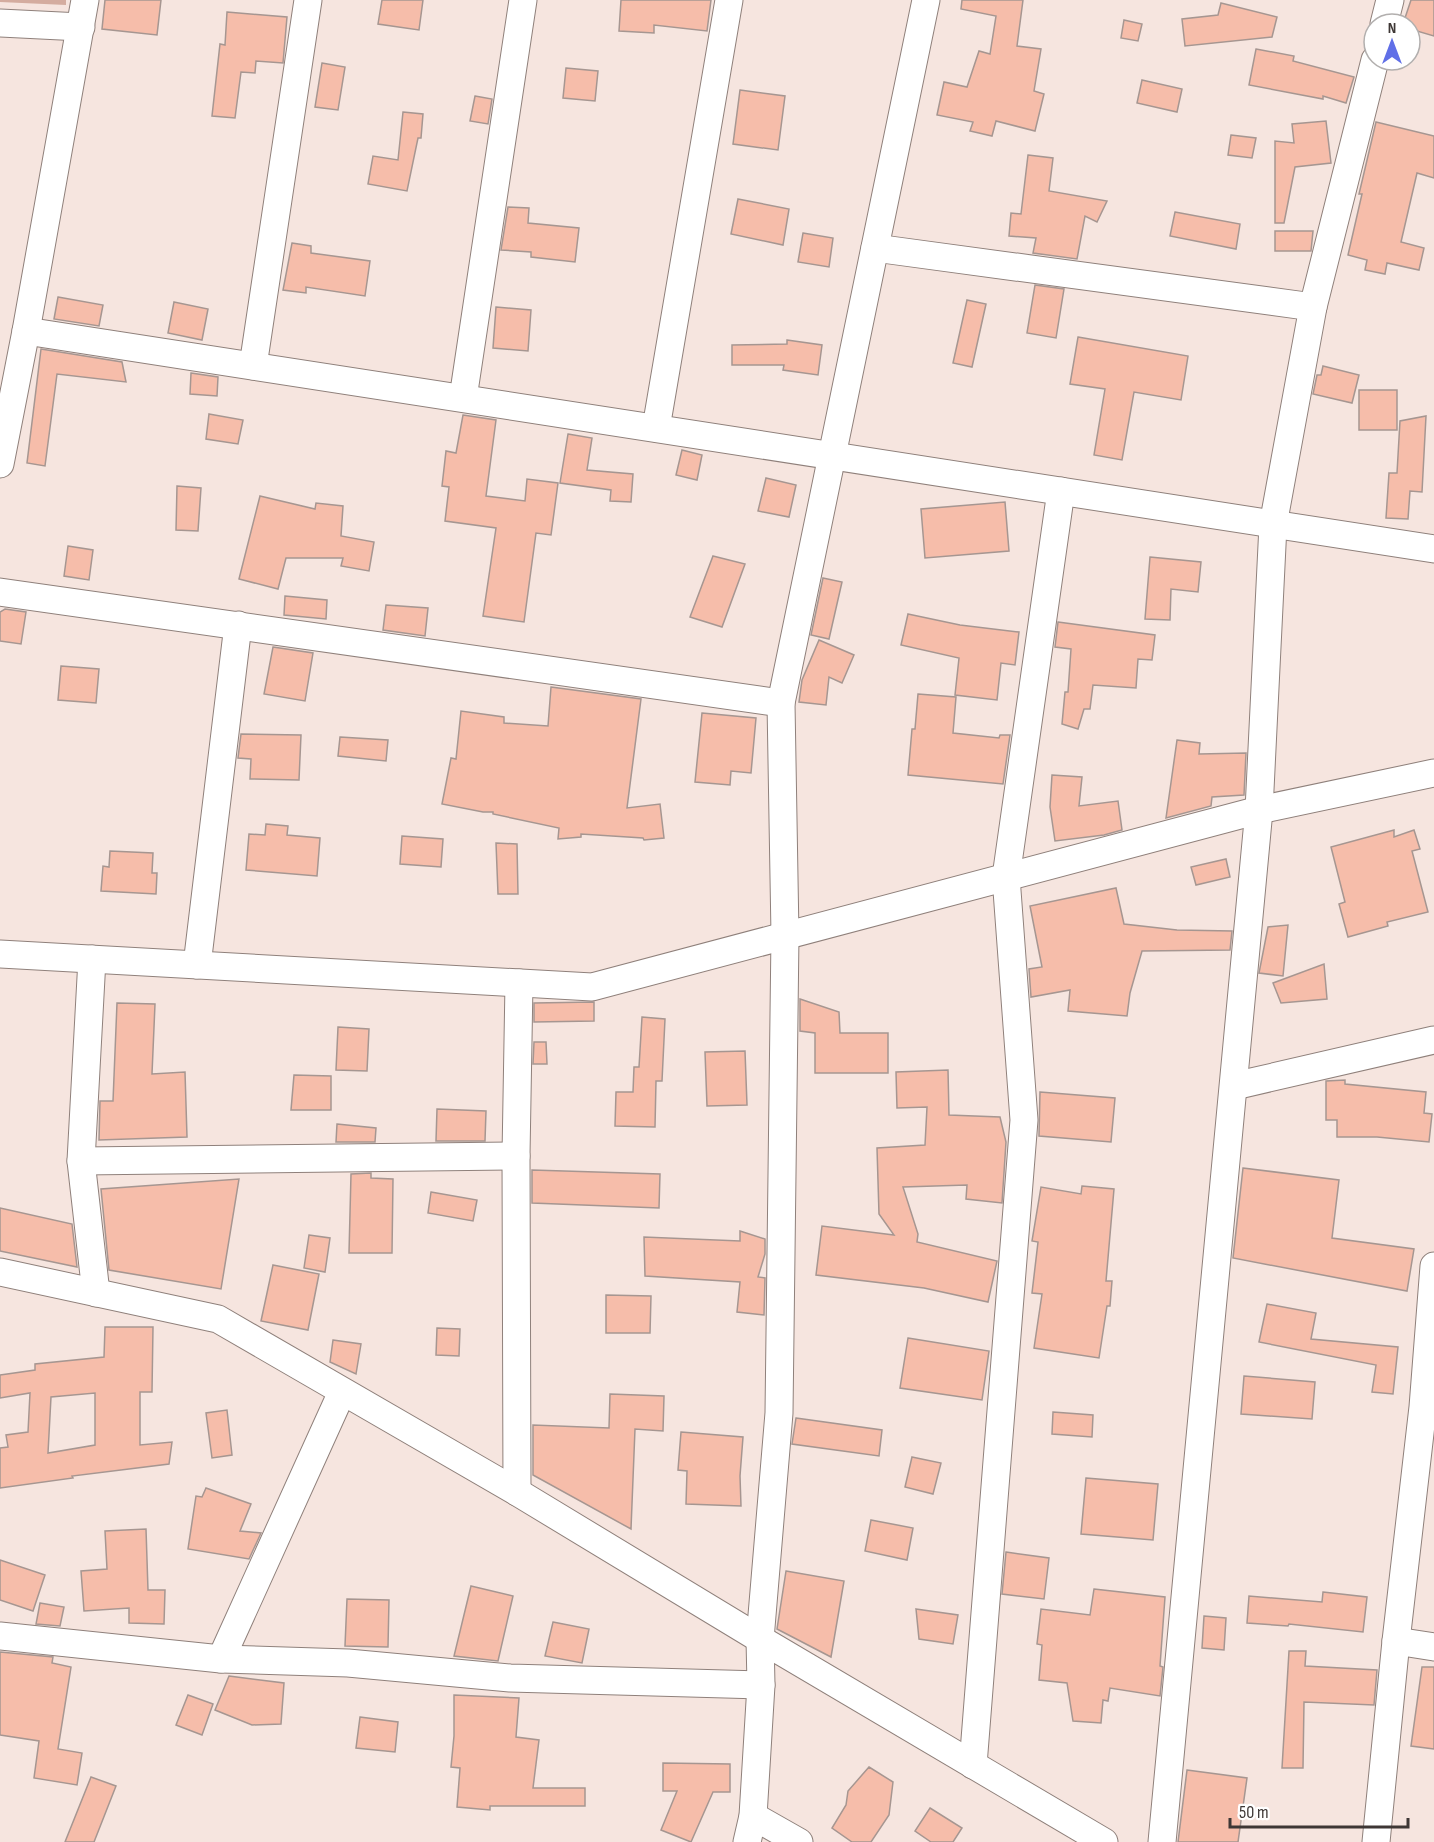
<svg xmlns="http://www.w3.org/2000/svg" width="1434" height="1842" viewBox="0 0 1434 1842" font-family="'Sofia Sans Condensed',sans-serif">
  <style>
    .green { fill: #d4ac9f }
    .building { fill: #f6bdaa; stroke: #a69691; stroke-width: 1.5; fill-rule: evenodd }
    .lines { fill: none; stroke-linecap: round; stroke-linejoin: round }
    .minor-casing { stroke: #8f807b; stroke-width: 29 }
    .minor { stroke: #fff; stroke-width: 27 }
  </style>
  <rect width="100%" height="100%" fill="#f6e5df"/>
  <polygon class="green" points="0,0 66,0 66,5 0,2"/>
  <g class="building">
    <polygon points="105,0 161,0 157,35 102,29"/>
    <polygon points="382,0 423,0 419,30 378,24"/>
    <polygon points="621,0 711,0 707,31 654,25 654,33 619,31"/>
    <polygon points="962,0 1023,0 1017,46 1041,49 1034,91 1044,94 1035,131 996,121 992,136 970,131 973,122 937,115 944,82 967,87 979,51 990,54 996,16 961,9"/>
    <polygon points="1411,0 1434,0 1434,36 1410,29 1410,24 1403,24"/>
    <polygon points="1221,3 1277,17 1272,37 1185,46 1182,19 1218,15"/>
    <polygon points="227,12 287,17 283,63 256,61 255,73 241,72 235,118 212,116 220,44 225,45"/>
    <polygon points="1124,20 1142,24 1138,41 1121,38"/>
    <polygon points="1256,49 1294,56 1293,61 1354,77 1346,103 1323,96 1323,99 1249,85"/>
    <polygon points="322,63 345,67 338,110 315,107"/>
    <polygon points="566,68 598,71 595,101 563,98"/>
    <polygon points="1142,80 1182,89 1177,112 1137,103"/>
    <polygon points="740,90 785,96 778,150 733,144"/>
    <polygon points="475,96 492,99 488,124 470,121"/>
    <polygon points="403,112 423,114 421,138 418,138 407,191 368,184 373,156 398,160"/>
    <polygon points="1326,121 1331,163 1295,167 1284,223 1275,223 1275,141 1294,143 1292,124"/>
    <polygon points="1376,122 1434,136 1434,178 1417,173 1401,242 1424,248 1419,270 1387,263 1385,274 1365,270 1367,260 1348,255 1362,194 1359,194"/>
    <polygon points="1231,135 1256,138 1252,158 1228,155"/>
    <polygon points="1028,155 1053,158 1049,191 1107,201 1097,222 1085,216 1077,259 1033,253 1036,238 1009,236 1011,213 1021,214"/>
    <polygon points="738,199 789,209 783,245 731,234"/>
    <polygon points="508,207 529,208 528,223 579,228 575,262 531,257 531,252 501,250"/>
    <polygon points="1175,212 1240,224 1236,249 1170,236"/>
    <polygon points="1275,231 1313,231 1311,251 1275,251"/>
    <polygon points="803,233 833,238 829,267 798,262"/>
    <polygon points="292,243 311,246 311,253 370,261 365,296 306,287 306,293 283,290"/>
    <polygon points="1035,285 1064,289 1056,338 1027,333"/>
    <polygon points="58,297 103,305 99,326 54,319"/>
    <polygon points="967,300 986,304 972,367 953,363"/>
    <polygon points="174,302 208,309 202,340 168,333"/>
    <polygon points="496,307 531,310 528,351 493,348"/>
    <polygon points="1078,337 1188,356 1181,400 1134,392 1122,460 1094,455 1105,389 1070,384"/>
    <polygon points="787,340 822,345 818,375 783,370 784,365 732,365 732,345 787,344"/>
    <polygon points="41,349 122,362 126,382 57,374 45,466 27,463"/>
    <polygon points="1323,366 1359,375 1352,403 1313,394 1317,375 1321,375"/>
    <polygon points="191,373 218,377 217,396 190,394"/>
    <rect x="1359" y="390" width="38" height="40"/>
    <polygon points="209,414 243,420 238,444 206,439"/>
    <polygon points="463,415 496,420 486,496 525,501 527,479 558,483 551,535 536,533 524,622 483,616 496,528 445,521 449,487 442,486 446,451 456,453"/>
    <polygon points="1426,416 1422,492 1410,491 1408,519 1386,518 1389,473 1397,473 1400,421"/>
    <polygon points="568,434 592,438 587,470 633,474 631,502 610,501 611,490 560,483"/>
    <polygon points="682,450 702,455 697,480 676,475"/>
    <polygon points="766,478 796,485 789,517 758,511"/>
    <polygon points="177,486 201,488 198,531 176,530"/>
    <polygon points="260,496 315,509 316,503 343,506 341,536 374,542 369,571 341,566 343,558 286,558 278,589 239,579"/>
    <polygon points="1005,502 1009,551 925,558 921,509"/>
    <polygon points="68,546 93,550 89,580 64,576"/>
    <polygon points="713,556 745,564 722,627 690,617"/>
    <polygon points="1150,557 1201,562 1198,592 1171,589 1170,620 1145,619"/>
    <polygon points="823,578 842,582 829,639 811,635"/>
    <polygon points="285,596 327,600 326,619 284,615"/>
    <polygon points="386,605 428,608 425,636 383,630"/>
    <polygon points="5,609 26,612 21,644 0,641 0,612"/>
    <polygon points="908,614 960,625 1019,632 1015,665 1001,663 997,700 955,695 959,658 901,645"/>
    <polygon points="1058,622 1155,635 1152,660 1138,659 1136,688 1093,685 1090,709 1084,709 1078,729 1062,724 1065,692 1068,692 1071,649 1055,647"/>
    <polygon points="819,640 854,655 842,683 829,677 826,705 799,702 802,680"/>
    <polygon points="273,647 313,653 305,701 264,694"/>
    <polygon points="61,666 99,669 96,703 58,700"/>
    <polygon points="551,687 641,699 627,808 660,804 664,838 644,840 643,838 581,834 581,837 558,839 559,828 493,814 493,812 483,812 442,804 451,758 456,759 461,711 504,717 504,723 548,726"/>
    <polygon points="918,694 956,697 953,733 999,738 1000,735 1010,735 1003,784 908,775 912,729 915,729"/>
    <polygon points="702,713 756,718 751,773 731,771 730,785 695,782"/>
    <polygon points="241,734 301,735 299,780 250,779 251,759 238,758"/>
    <polygon points="340,737 388,740 386,761 338,756"/>
    <polygon points="1177,740 1200,743 1199,754 1246,753 1244,795 1212,797 1211,806 1166,818"/>
    <polygon points="1052,775 1082,777 1079,806 1118,801 1122,830 1104,835 1055,841 1050,807"/>
    <polygon points="266,824 288,826 287,835 320,838 317,876 246,870 249,834 265,835"/>
    <polygon points="1394,830 1394,837 1414,830 1420,849 1412,851 1428,912 1387,922 1388,926 1348,937 1339,904 1345,902 1331,847"/>
    <polygon points="402,836 443,839 441,867 400,864"/>
    <polygon points="496,843 517,844 518,894 498,894"/>
    <polygon points="110,851 153,853 152,873 157,873 156,894 101,891 103,866 109,867"/>
    <polygon points="1226,859 1230,877 1196,885 1191,867"/>
    <polygon points="1116,888 1124,924 1177,930 1232,931 1230,950 1142,951 1130,993 1127,1016 1068,1011 1070,990 1031,997 1029,969 1042,967 1030,906"/>
    <polygon points="1288,925 1283,976 1259,973 1268,927"/>
    <polygon points="1324,964 1327,999 1281,1003 1273,983"/>
    <polygon points="800,999 839,1012 840,1033 888,1033 888,1073 815,1073 815,1033 800,1031"/>
    <polygon points="594,1002 594,1021 534,1022 534,1003"/>
    <polygon points="117,1003 155,1004 152,1074 185,1072 187,1137 99,1140 100,1101 113,1101"/>
    <polygon points="642,1017 665,1019 662,1081 656,1081 655,1127 615,1126 616,1092 633,1092 634,1067 639,1067"/>
    <polygon points="338,1027 369,1029 367,1071 336,1070"/>
    <polygon points="534,1042 546,1042 547,1064 533,1064"/>
    <polygon points="745,1051 747,1105 707,1106 705,1052"/>
    <polygon points="948,1070 949,1115 1000,1117 1006,1142 1002,1203 966,1199 967,1185 903,1187 918,1234 917,1242 997,1261 988,1302 924,1288 816,1275 822,1226 894,1235 879,1214 877,1148 925,1145 927,1107 897,1108 896,1072"/>
    <polygon points="294,1075 331,1076 331,1110 291,1110"/>
    <polygon points="1345,1080 1345,1084 1426,1092 1424,1113 1432,1114 1429,1142 1377,1137 1337,1137 1337,1120 1326,1120 1326,1081"/>
    <polygon points="1040,1092 1115,1098 1111,1142 1039,1136"/>
    <polygon points="437,1109 486,1111 485,1141 436,1141"/>
    <polygon points="337,1124 376,1128 375,1142 336,1142"/>
    <polygon points="1243,1168 1339,1180 1332,1238 1414,1249 1407,1291 1233,1258"/>
    <polygon points="532,1170 660,1174 659,1208 532,1203"/>
    <polygon points="371,1173 371,1178 393,1179 392,1253 349,1253 351,1174"/>
    <polygon points="239,1179 221,1289 109,1270 101,1189"/>
    <polygon points="1082,1186 1114,1189 1106,1281 1112,1281 1110,1306 1107,1306 1099,1358 1034,1348 1042,1294 1032,1293 1038,1242 1032,1241 1041,1187 1081,1194"/>
    <polygon points="431,1192 477,1200 473,1221 428,1213"/>
    <polygon points="0,1208 72,1224 77,1267 0,1251"/>
    <polygon points="740,1231 765,1239 765,1254 758,1277 765,1278 764,1315 737,1312 740,1282 645,1276 644,1237 740,1241"/>
    <polygon points="309,1235 330,1238 325,1272 304,1268"/>
    <polygon points="273,1265 319,1274 308,1330 261,1321"/>
    <polygon points="606,1295 651,1296 650,1333 606,1333"/>
    <polygon points="1267,1304 1316,1313 1311,1339 1398,1347 1393,1394 1372,1392 1376,1365 1259,1342"/>
    <path d="M105,1327H153L152,1392H140V1445L172,1442L169,1464L72,1476L73,1478L0,1488V1448L8,1447L6,1435L28,1432L30,1393L0,1398V1375L35,1370V1364L104,1357ZM95,1393V1445L48,1453L51,1397Z"/>
    <polygon points="437,1328 460,1329 459,1356 436,1355"/>
    <polygon points="908,1338 989,1351 982,1400 900,1388"/>
    <polygon points="333,1340 361,1344 356,1374 330,1362"/>
    <polygon points="1244,1376 1315,1382 1312,1419 1241,1414"/>
    <polygon points="610,1394 664,1396 663,1431 635,1429 631,1529 533,1475 533,1425 609,1428"/>
    <polygon points="227,1410 232,1455 212,1458 206,1413"/>
    <polygon points="1053,1412 1093,1415 1092,1437 1052,1434"/>
    <polygon points="796,1418 882,1430 879,1456 792,1444"/>
    <polygon points="681,1432 743,1437 740,1476 741,1506 686,1504 687,1471 678,1470"/>
    <polygon points="912,1457 941,1463 933,1494 905,1487"/>
    <polygon points="1086,1478 1158,1484 1153,1540 1081,1534"/>
    <polygon points="206,1488 251,1504 240,1531 261,1533 249,1559 188,1549 196,1496 202,1497"/>
    <polygon points="871,1520 913,1528 907,1560 865,1551"/>
    <polygon points="146,1529 148,1590 165,1590 164,1624 129,1623 129,1608 84,1611 81,1571 107,1569 105,1531"/>
    <polygon points="1006,1552 1049,1558 1044,1599 1002,1594"/>
    <polygon points="0,1560 45,1575 33,1611 0,1600"/>
    <polygon points="786,1571 844,1581 831,1657 777,1629"/>
    <polygon points="471,1586 513,1596 498,1661 454,1656"/>
    <polygon points="1094,1589 1165,1597 1160,1666 1163,1667 1160,1696 1110,1688 1108,1701 1103,1700 1101,1723 1073,1721 1067,1683 1039,1680 1042,1645 1037,1644 1041,1609 1090,1615"/>
    <polygon points="1323,1592 1367,1597 1363,1632 1289,1624 1288,1626 1247,1623 1249,1596 1322,1602"/>
    <polygon points="347,1599 389,1600 388,1647 345,1646"/>
    <polygon points="40,1603 64,1607 60,1626 36,1624"/>
    <polygon points="916,1609 958,1615 953,1644 919,1639"/>
    <polygon points="1204,1616 1226,1618 1224,1650 1202,1648"/>
    <polygon points="553,1622 589,1629 582,1663 545,1656"/>
    <polygon points="1289,1651 1306,1651 1305,1666 1377,1670 1374,1705 1304,1702 1303,1768 1282,1768"/>
    <polygon points="0,1652 53,1657 52,1663 71,1667 58,1749 82,1753 77,1785 34,1778 39,1741 0,1735"/>
    <polygon points="1422,1667 1434,1667 1434,1749 1411,1746"/>
    <polygon points="229,1676 284,1683 281,1724 252,1725 215,1710"/>
    <polygon points="188,1695 213,1704 202,1735 176,1725"/>
    <polygon points="454,1695 519,1698 516,1737 539,1740 533,1788 585,1788 585,1806 490,1806 490,1810 457,1807 460,1768 451,1767 454,1736"/>
    <polygon points="360,1717 398,1722 395,1752 356,1748"/>
    <polygon points="663,1763 730,1764 730,1792 713,1792 691,1842 661,1830 677,1791 663,1791"/>
    <polygon points="869,1767 893,1782 889,1815 871,1842 852,1842 832,1828 846,1805 848,1791"/>
    <polygon points="1187,1770 1247,1778 1238,1842 1178,1842"/>
    <polygon points="91,1777 116,1786 94,1842 65,1842"/>
    <polygon points="930,1808 962,1828 953,1842 931,1842 915,1831"/>
  </g>
  <g class="lines">
    <g class="minor-casing">
      <g id="minor">
        <polyline points="0,23 81,27"/>
        <polyline points="1384,24 1390,0"/>
        <polyline points="875,248 1313,307"/>
        <polyline points="26,331 1434,549"/>
        <polyline points="253,366 308,0"/>
        <polyline points="463,398 523,0"/>
        <polyline points="656,428 729,0"/>
        <polyline points="0,464 26,331 85,0"/>
        <polyline points="0,592 781,703"/>
        <polyline points="0,954 592,987 1259,810 1434,773"/>
        <polyline points="92,959 81,1161 96,1293"/>
        <polyline points="197,965 238,625"/>
        <polyline points="1234,1086 1434,1040"/>
        <polyline points="81,1161 516,1156"/>
        <polyline points="0,1272 218,1319 517,1492 760,1639 1104,1842"/>
        <polyline points="517,1492 516,1156 519,983"/>
        <polyline points="0,1636 221,1659 348,1663 510,1678 761,1685"/>
        <polyline points="1396,1641 1434,1647"/>
        <polyline points="221,1659 342,1392"/>
        <polyline points="973,1765 1024,1120 1006,877 1061,491"/>
        <polyline points="753,1816 799,1842"/>
        <polyline points="747,1842 753,1816 761,1685 760,1639 779,1413 785,935 781,703 926,0"/>
        <polyline points="1162,1842 1259,810 1273,525 1313,307 1375,60"/>
        <polyline points="1376,1842 1396,1641 1423,1407 1434,1266"/>
      </g>
    </g>
    <use href="#minor" class="minor"/>
  </g>
  <g transform="translate(1392 42)"><circle r="28" fill="#ffffff" stroke="#b2afae" stroke-width="1.5"/>
  <path d="M0-4.5L10 22L0 15L-10 22Z" fill="#606fe7"/>
  <text y="-9" font-size="16" font-weight="bold" text-anchor="middle" fill="#3e3735">N</text>
  </g>
  <path d="M1230 1818v9h178v-9" fill="none" stroke="#3e3735" stroke-width="3"/>
  <text x="1239" y="1818" font-size="18" fill="#3e3735" stroke="#ffffff" stroke-width="4.5" paint-order="stroke">50 m</text>
</svg>
